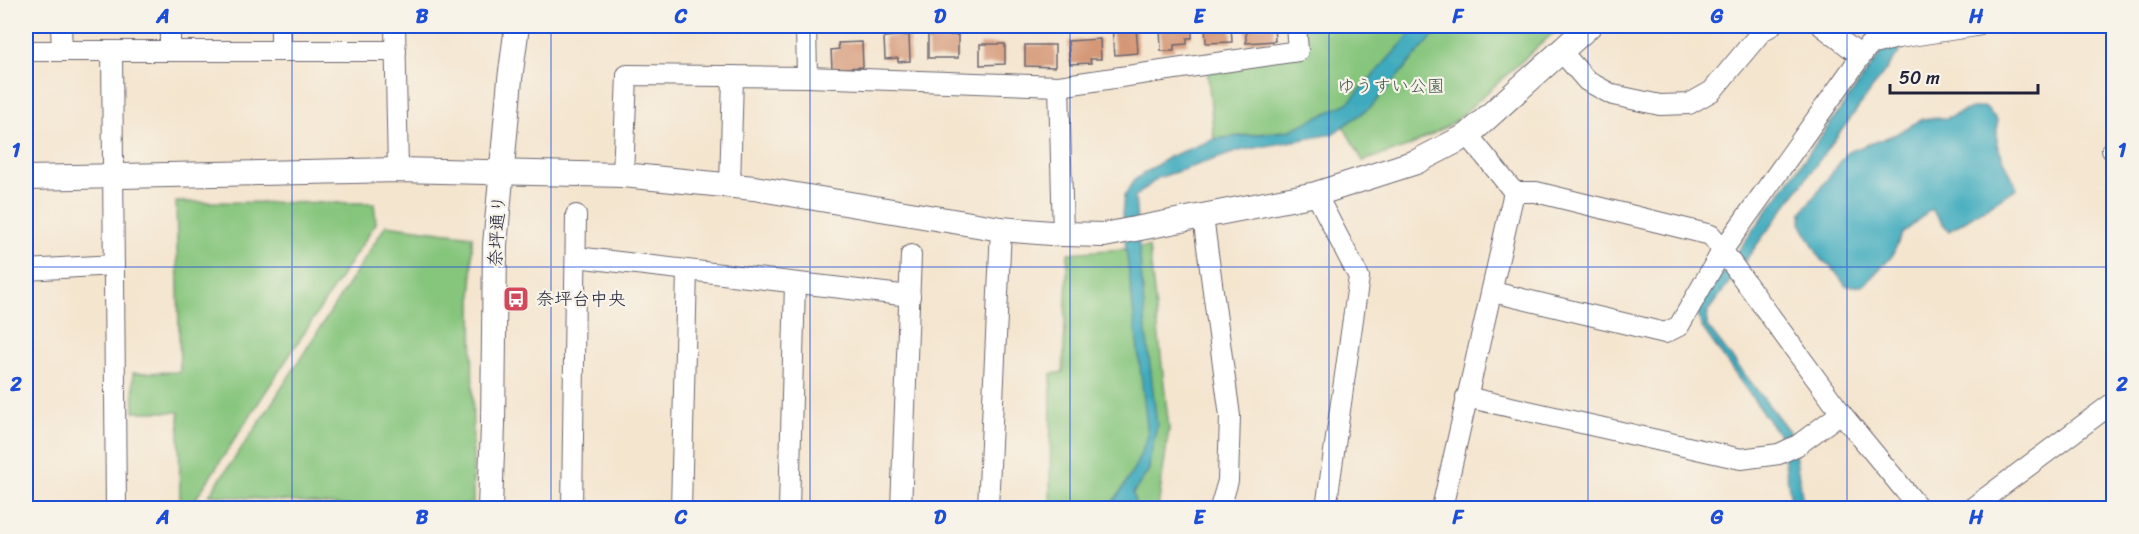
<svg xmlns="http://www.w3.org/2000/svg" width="2139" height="534" viewBox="0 0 2139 534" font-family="Sriracha,'Klee One',sans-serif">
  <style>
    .green { fill: #85c57c; stroke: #54745c; stroke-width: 1.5 }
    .water { fill: #3eaabd; stroke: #30667c; stroke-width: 1.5 }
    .building { fill: #d59877 }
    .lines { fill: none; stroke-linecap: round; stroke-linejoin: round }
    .minor-casing { stroke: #6c666f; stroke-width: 22 }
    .tertiary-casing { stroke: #6c666f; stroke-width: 26 }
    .minor { stroke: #fff; stroke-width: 20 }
    .tertiary { stroke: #fff; stroke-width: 24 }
    .grid { fill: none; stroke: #1d4ed8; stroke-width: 1.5; stroke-opacity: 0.55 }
    .labels { text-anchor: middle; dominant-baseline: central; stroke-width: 4.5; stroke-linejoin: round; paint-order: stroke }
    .park-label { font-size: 18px; fill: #455b52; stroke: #f7f3e8 }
    .street-label { font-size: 18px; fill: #22223b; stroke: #f7f3e8 }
    .poi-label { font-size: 18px; fill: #22223b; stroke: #f7f3e8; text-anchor: start }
    .neatline { fill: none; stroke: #1d4ed8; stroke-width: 2 }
    .grid-label { font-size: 20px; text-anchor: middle; font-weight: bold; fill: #1d4ed8 }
  </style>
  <rect width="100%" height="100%" fill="#f7f3e8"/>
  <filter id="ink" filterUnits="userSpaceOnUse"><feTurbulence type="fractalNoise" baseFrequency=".0167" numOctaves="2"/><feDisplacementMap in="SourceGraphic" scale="12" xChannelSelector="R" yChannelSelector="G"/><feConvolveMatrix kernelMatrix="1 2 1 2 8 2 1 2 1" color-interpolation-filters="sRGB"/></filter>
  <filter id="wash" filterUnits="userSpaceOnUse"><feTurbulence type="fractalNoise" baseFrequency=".008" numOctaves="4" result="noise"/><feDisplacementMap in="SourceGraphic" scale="24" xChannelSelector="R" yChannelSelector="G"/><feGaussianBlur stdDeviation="1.35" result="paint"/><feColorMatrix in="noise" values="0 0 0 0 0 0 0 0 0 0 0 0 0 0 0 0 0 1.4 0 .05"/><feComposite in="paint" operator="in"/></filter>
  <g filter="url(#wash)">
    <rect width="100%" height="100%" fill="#f4e5cf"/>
    <g class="green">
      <polygon points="1296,26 1561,26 1453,123 1410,146 1363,161 1342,124 1214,139 1207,65 1297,51"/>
      <polygon points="176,202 374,203 376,223 195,500 321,508 180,508 179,412 134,412 133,373 180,372"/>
      <polygon points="386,225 472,236 473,505 360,507 209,495 261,420"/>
      <polygon points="1149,247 1169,429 1158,508 1050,508 1051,374 1063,372 1068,253"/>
    </g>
    <g class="water">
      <path d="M1418,26H1442L1371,107L1332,134L1239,151L1158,178L1135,197L1146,330L1157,426L1150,458L1149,470L1133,493L1136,508H1108C1126,487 1139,461 1148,435L1122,214L1124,196L1134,180L1169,157L1214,139L1288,131L1348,103Z"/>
      <polygon points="1880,26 1895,26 1900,51 1708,311 1707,326 1792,435 1804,508 1792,508 1781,438 1701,326 1697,308 1884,49"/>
      <polygon points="1985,107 1997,120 1997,145 2017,188 1949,231 1931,209 1902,234 1892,256 1863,286 1846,286 1831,266 1821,260 1801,223 1802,212 1848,152 1896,134 1922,119 1947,118 1972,108"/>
    </g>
    <g id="blocks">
      <g class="building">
        <polygon points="1160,26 1192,26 1192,38 1187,38 1187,44 1174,45 1174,51 1161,51"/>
        <polygon points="1205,26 1231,26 1232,42 1206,43"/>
        <polygon points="1246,26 1274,26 1275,41 1246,43"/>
        <polygon points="1136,27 1138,53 1115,55 1112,29"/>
        <polygon points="909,35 910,61 898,62 898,58 885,59 884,37"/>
        <rect x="928" y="35" width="30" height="23"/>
        <polygon points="1100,39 1101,59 1090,59 1091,63 1070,64 1068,41"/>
        <polygon points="862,42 863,67 832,69 831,50 839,49 838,43"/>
        <polygon points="980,44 1005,44 1005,64 980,65"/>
        <polygon points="1025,45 1055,45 1055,67 1025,66"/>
      </g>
    </g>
  </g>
  <g filter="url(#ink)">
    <use href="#blocks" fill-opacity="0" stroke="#6c666f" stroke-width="1.5"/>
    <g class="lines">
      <g class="minor-casing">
        <g id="minor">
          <polyline points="61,26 62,51"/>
          <polyline points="281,26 281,51"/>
          <polyline points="395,26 398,170"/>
          <polyline points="806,26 807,77"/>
          <polyline points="1822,26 1861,56"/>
          <polyline points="26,51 396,51"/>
          <polyline points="112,51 116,508"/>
          <polyline points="170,51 170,26"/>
          <polyline points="1561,51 1587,81 1613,95 1660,105 1689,104 1712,91 1762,31 1771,26"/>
          <polyline points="1059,86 1063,234"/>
          <polyline points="1468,135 1514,192"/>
          <polyline points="2112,150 2114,150"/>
          <polyline points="623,175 627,75 807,77 1059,86 1298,51 1296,26"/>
          <polyline points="730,186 733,76"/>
          <polyline points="1514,192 1536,192 1711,235 1841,413 1919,508"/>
          <polyline points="1316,194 1359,277 1326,508"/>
          <polyline points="1203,217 1230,416 1228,481 1220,508"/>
          <polyline points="576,257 910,296"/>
          <polyline points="26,270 114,265"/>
          <polyline points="1493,292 1665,333 1679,326 1722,251 1869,45 1898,38 1976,26"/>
          <polyline points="1466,397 1741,459 1779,454 1798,445 1841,413"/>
          <polyline points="572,508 576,215"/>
          <polyline points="681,508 687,271"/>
          <polyline points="789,508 795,283"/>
          <polyline points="901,508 911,255"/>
          <polyline points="988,508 1001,229"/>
          <polyline points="1442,508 1514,192"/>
          <polyline points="1972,508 2114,402"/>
        </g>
      </g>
      <g class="tertiary-casing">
        <g id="tertiary">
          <polyline points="26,178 398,170 623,175 754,188 1001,229 1063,234 1104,235 1316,194 1416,162 1468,135 1589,26"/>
          <polyline points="490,508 493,425 495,245 510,79 517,26"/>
        </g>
      </g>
      <use href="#minor" class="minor"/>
      <use href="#tertiary" class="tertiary"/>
    </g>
  </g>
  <path class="grid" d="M292,26V508M551,26V508M810,26V508M1070,26V508M1329,26V508M1588,26V508M1847,26V508M26,267H2114"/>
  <defs>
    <g id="bus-square" transform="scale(1.35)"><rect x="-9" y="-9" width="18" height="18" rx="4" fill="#d1495b" stroke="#f7f3e8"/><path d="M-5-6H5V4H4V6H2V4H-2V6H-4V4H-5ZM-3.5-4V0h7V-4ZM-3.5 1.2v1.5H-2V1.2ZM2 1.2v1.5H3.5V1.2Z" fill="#fff"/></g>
  </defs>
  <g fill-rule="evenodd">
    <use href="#bus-square" x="516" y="299"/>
  </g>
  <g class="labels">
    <g class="park-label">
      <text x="1391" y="86">ゆうすい公園</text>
    </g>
    <g class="street-label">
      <text transform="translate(497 231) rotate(-87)">奈坪通り</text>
    </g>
    <g class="poi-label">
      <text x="536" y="299">奈坪台中央</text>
    </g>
  </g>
  <rect width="2139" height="534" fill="none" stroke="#f7f3e8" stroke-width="66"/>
  <path d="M1890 84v9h148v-9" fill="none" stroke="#22223b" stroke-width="3"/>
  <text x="1899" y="84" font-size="18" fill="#22223b" stroke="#f7f3e8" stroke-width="4.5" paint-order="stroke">50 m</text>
  <rect x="33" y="33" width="2073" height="468" class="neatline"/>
  <g class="grid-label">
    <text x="163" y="23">A</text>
    <text x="422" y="23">B</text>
    <text x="681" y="23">C</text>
    <text x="940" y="23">D</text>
    <text x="1199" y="23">E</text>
    <text x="1458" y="23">F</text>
    <text x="1717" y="23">G</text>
    <text x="1976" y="23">H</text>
    <text x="16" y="157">1</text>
    <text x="2122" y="157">1</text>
    <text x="16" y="391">2</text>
    <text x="2122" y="391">2</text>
    <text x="163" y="524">A</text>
    <text x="422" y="524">B</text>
    <text x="681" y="524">C</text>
    <text x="940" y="524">D</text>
    <text x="1199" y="524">E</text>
    <text x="1458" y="524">F</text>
    <text x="1717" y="524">G</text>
    <text x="1976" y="524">H</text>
  </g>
</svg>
